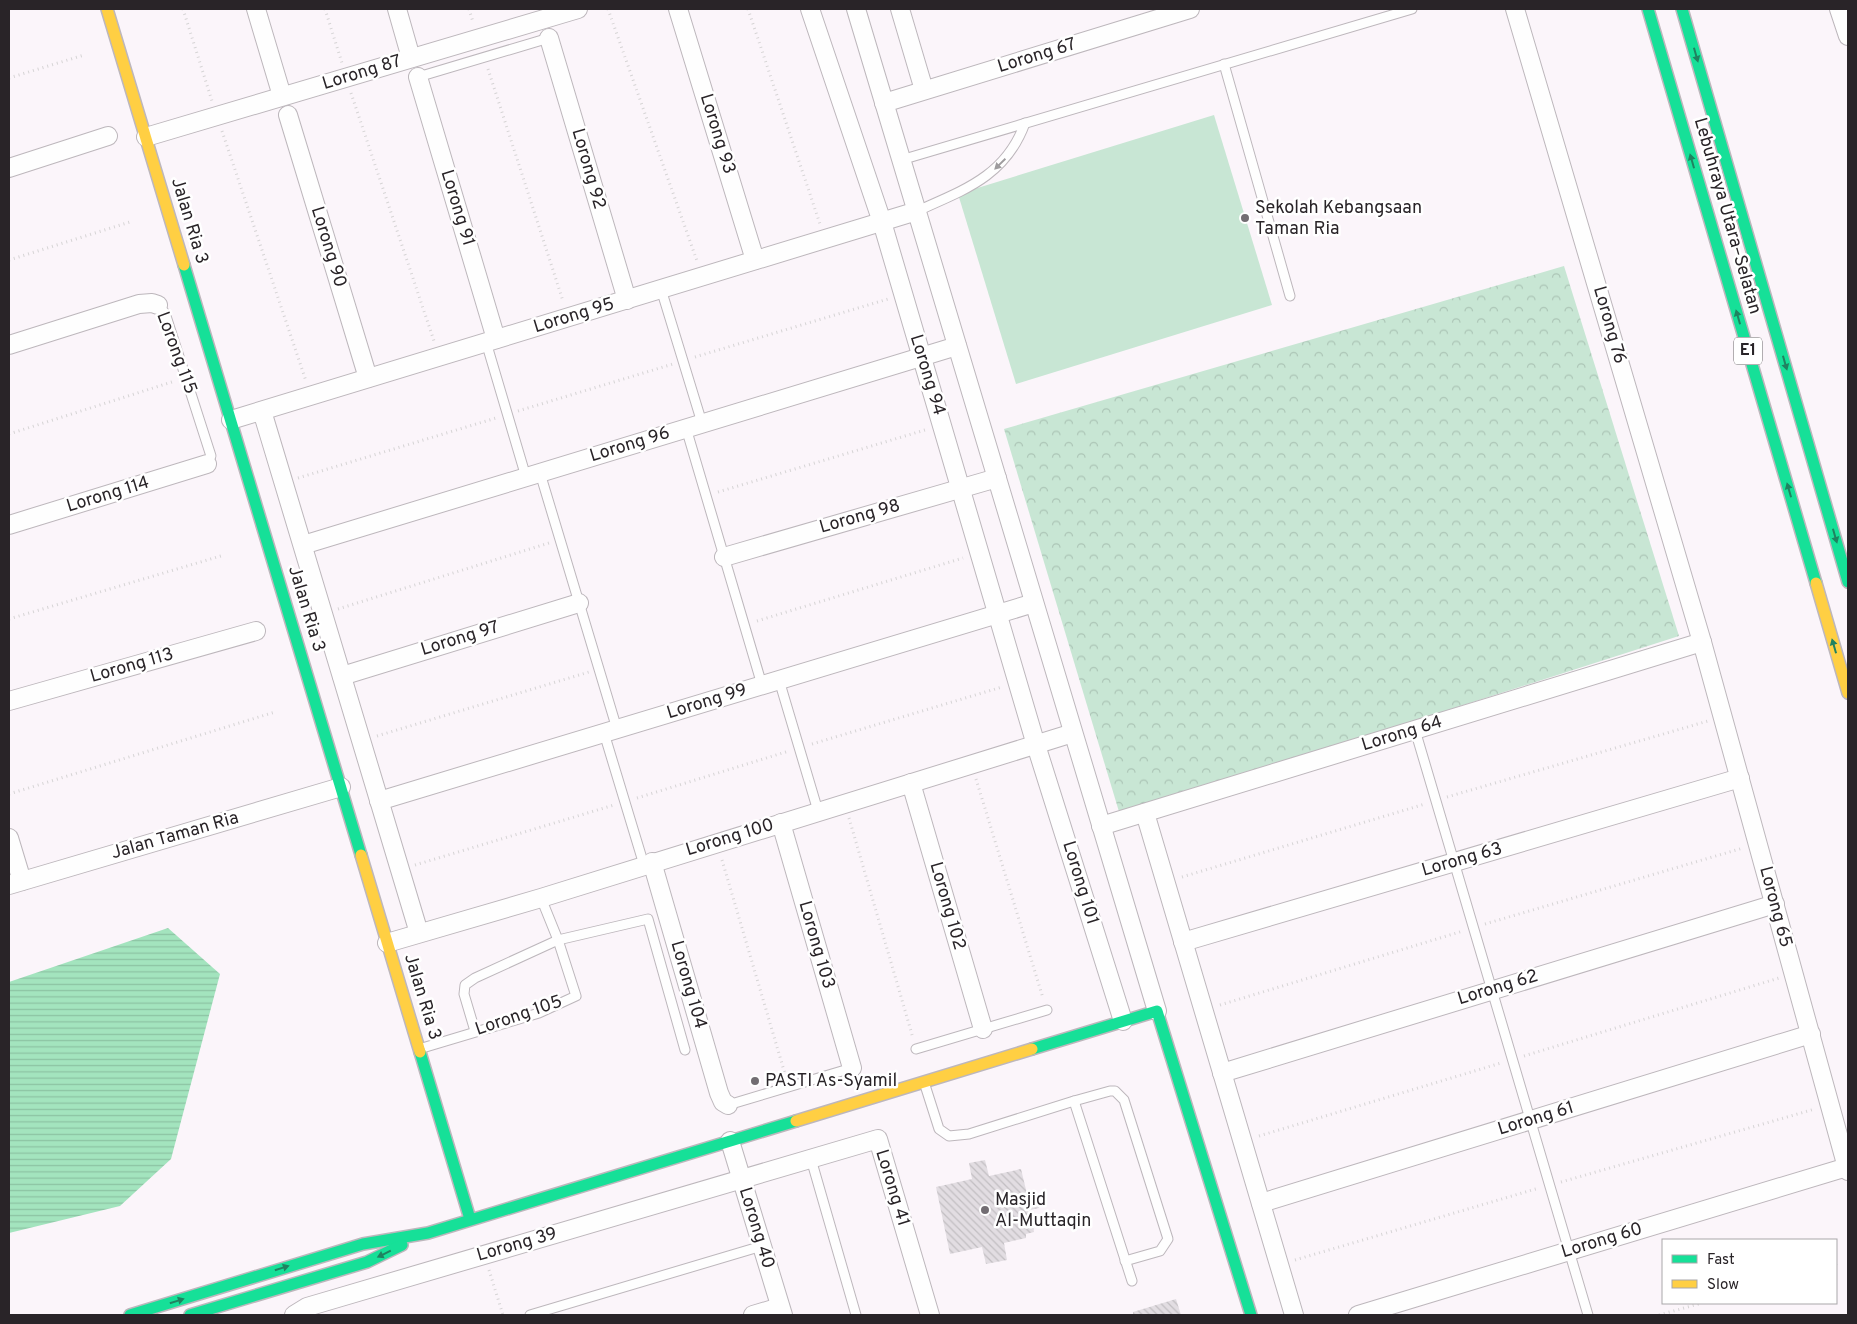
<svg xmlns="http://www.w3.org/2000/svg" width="1857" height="1324" viewBox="0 0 1857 1324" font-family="Overpass,sans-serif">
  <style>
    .grass { fill: #c8e6d4 }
    .park { fill: url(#park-crowns) }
    .water { fill: url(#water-rules) }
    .building { fill: url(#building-back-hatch) }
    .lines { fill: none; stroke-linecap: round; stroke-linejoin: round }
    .lane-casing { stroke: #bdb7bc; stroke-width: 11 }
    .street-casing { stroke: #bdb7bc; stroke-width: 20 }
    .fast-casing { stroke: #bdb7bc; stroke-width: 14 }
    .slow-casing { stroke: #bdb7bc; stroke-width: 14 }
    .path { stroke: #d6d4d5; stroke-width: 3; stroke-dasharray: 1 4; stroke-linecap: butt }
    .lane { stroke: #fefefe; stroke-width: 9 }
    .street { stroke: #fefefe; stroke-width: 18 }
    .fast { stroke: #16e098; stroke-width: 11 }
    .slow { stroke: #ffcf43; stroke-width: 11 }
    .oneway { fill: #208260 }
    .oneway2 { fill: #9e9c9e }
    .poi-dot { fill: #726d72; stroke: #fff; stroke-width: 2 }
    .labels { text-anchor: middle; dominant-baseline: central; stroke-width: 5; stroke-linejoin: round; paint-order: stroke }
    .shield { fill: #fff; stroke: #696668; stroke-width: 1 }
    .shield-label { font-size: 16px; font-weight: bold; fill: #292428 }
    .street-label { font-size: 18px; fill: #292428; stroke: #fff }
    .poi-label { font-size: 18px; fill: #292428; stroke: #fff; text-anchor: start }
  </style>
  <defs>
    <pattern id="park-crowns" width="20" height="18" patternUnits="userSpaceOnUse" patternTransform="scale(1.25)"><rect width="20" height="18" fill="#c8e6d4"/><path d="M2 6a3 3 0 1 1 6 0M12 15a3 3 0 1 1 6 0" fill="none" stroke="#acc5b6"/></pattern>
    <pattern id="water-rules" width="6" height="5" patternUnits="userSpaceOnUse" patternTransform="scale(1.25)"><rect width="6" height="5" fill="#a3e4be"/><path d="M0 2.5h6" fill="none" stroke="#8cc3a3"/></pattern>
    <pattern id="building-back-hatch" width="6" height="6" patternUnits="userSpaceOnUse" patternTransform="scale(1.25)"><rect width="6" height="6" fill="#e2dde2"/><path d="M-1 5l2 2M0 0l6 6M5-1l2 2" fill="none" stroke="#c2bec2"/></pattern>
  </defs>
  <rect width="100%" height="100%" fill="#fbf5fa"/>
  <polygon class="grass" points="1214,115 1272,305 1016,384 958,194"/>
  <polygon class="park" points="1564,266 1679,636 1120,815 1004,429"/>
  <polygon class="water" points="168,928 220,974 171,1159 120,1206 9,1233 9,982"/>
  <g class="building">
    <polygon points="985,1160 989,1176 1021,1169 1027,1194 1035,1192 1039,1208 1030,1210 1034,1232 1026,1234 1026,1238 1004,1243 1007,1260 986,1264 982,1247 950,1254 936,1187 972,1179 969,1163"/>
    <polygon points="1176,1299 1181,1315 1133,1315 1133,1312"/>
  </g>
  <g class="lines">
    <g class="lane-casing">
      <g id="lane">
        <polyline points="1224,64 1290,296"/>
        <polyline points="418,77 549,38"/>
        <polyline points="901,160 1412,9"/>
        <path d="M917,211C964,190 1006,176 1025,123"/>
        <polyline points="661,289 702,423"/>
        <polyline points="158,305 165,313 211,456 207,464"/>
        <polyline points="486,342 526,477"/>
        <polyline points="686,428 762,685"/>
        <polyline points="540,473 617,729"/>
        <polyline points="779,680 818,811"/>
        <polyline points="1415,730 1588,1315"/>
        <polyline points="604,733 644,865"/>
        <polyline points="475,1031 464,994 465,985 475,978 558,940 648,919 685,1050"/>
        <polyline points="419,1049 539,1013 576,996 558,940 541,898"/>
        <polyline points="916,1049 1047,1010"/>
        <polyline points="924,1082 939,1129 949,1136 969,1134 1074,1101 1132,1281"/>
        <polyline points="1074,1101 1110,1091 1115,1091 1124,1100 1168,1239 1160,1251 1125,1261"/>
        <polyline points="728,1105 852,1068"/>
        <polyline points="811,1159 856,1315"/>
        <polyline points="530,1315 762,1246"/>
      </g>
    </g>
    <g class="street-casing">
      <g id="street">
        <polyline points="256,9 282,96"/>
        <polyline points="397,9 411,58"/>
        <polyline points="678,9 755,260"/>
        <polyline points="810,9 882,222 1036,745 1123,1021"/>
        <polyline points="856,9 1157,1011"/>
        <polyline points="900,9 924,90"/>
        <polyline points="1515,9 1702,642 1848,1171"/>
        <polyline points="1839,9 1848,36"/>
        <polyline points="549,38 627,300"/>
        <polyline points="418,77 496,339"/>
        <polyline points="884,103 1190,9"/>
        <polyline points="288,115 368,378"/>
        <polyline points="146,137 578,9"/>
        <polyline points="9,168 108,136"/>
        <polyline points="9,345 139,304 152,303 158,305"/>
        <polyline points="262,411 419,933"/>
        <polyline points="231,420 917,211"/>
        <polyline points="9,525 207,464"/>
        <polyline points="303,545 957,346"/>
        <polyline points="724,557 997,478"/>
        <polyline points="342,676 579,603"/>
        <polyline points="9,701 256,631"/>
        <polyline points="911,783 983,1029"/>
        <polyline points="379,801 1034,603"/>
        <polyline points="1145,813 1294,1315"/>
        <polyline points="781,823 852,1068"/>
        <polyline points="1101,826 1702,642"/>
        <polyline points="9,838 22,881"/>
        <polyline points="652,862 719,1093 723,1102 728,1105"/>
        <polyline points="9,885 341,787"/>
        <polyline points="1183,942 1740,778"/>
        <polyline points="387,943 541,898 1073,733"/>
        <polyline points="1222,1073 1775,904"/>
        <polyline points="730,1141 783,1315"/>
        <polyline points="1261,1203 1811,1034"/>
        <polyline points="294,1315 307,1307 878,1139 930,1315"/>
        <polyline points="753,1315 780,1307"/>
        <polyline points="1358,1315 1847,1167"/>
      </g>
    </g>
    <g class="fast-casing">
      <g id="fast">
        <polyline points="1648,9 1816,583"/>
        <polyline points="1682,9 1848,582"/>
        <polyline points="184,265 361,855"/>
        <polyline points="1032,1049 1157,1011 1251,1315"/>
        <polyline points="420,1052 470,1219"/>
        <polyline points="130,1315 363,1244 428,1233 796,1121"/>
        <polyline points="190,1315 367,1262 402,1245"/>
      </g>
    </g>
    <g class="slow-casing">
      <g id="slow">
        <polyline points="107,9 184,265"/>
        <polyline points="1816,583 1848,693"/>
        <polyline points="361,855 420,1052"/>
        <polyline points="796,1121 1032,1049"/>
      </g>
    </g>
    <g class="path">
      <polyline points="183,9 212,101"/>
      <polyline points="325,9 342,63"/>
      <polyline points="469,9 473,22"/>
      <polyline points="608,9 697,261"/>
      <polyline points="748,9 820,224"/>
      <polyline points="488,69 563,301"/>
      <polyline points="9,78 84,55"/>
      <polyline points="351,93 434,341"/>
      <polyline points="222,131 306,381"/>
      <polyline points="9,260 133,221"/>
      <polyline points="695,357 888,299"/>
      <polyline points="518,411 673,364"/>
      <polyline points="9,434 175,381"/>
      <polyline points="298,478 496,418"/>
      <polyline points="718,492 925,430"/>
      <polyline points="338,609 549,543"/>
      <polyline points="9,619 224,555"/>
      <polyline points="757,621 963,558"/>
      <polyline points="377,736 589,672"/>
      <polyline points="812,744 1002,687"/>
      <polyline points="976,779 1043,998"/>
      <polyline points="9,794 275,712"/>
      <polyline points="1447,797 1708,721"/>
      <polyline points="637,798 789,751"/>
      <polyline points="849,818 913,1038"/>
      <polyline points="722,860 785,1074"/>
      <polyline points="415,865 614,805"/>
      <polyline points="1182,877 1425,804"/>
      <polyline points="1485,924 1743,848"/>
      <polyline points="1220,1005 1463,931"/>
      <polyline points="1524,1056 1779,978"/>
      <polyline points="1259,1136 1501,1063"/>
      <polyline points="1561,1182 1815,1109"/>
      <polyline points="1295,1260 1539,1188"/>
      <polyline points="1836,1264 1838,1263"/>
      <polyline points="489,1270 503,1315"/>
      <polyline points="1659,1315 1702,1303"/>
    </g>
    <use href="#lane" class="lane"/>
    <use href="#street" class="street"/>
    <use href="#fast" class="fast"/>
    <use href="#slow" class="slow"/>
  </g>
  <defs><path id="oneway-solid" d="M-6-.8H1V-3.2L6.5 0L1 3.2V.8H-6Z" transform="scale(1.25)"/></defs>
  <g class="oneway">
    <use href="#oneway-solid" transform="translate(1696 55) rotate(74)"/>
    <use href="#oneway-solid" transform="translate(1692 161) rotate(-106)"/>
    <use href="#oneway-solid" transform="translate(1738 317) rotate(-106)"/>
    <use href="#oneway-solid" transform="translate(1785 363) rotate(74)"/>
    <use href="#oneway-solid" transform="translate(1789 490) rotate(-106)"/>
    <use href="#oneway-solid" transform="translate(1835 536) rotate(74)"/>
    <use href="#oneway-solid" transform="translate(1834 646) rotate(-106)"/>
    <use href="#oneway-solid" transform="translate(384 1254) rotate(154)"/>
    <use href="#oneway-solid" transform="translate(282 1268) rotate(-17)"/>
    <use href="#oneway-solid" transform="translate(177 1301) rotate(-17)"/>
  </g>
  <use class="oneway2" href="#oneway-solid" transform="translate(1000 164) rotate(136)"/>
  <g class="poi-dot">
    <circle cx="1245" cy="218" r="5"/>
    <circle cx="755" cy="1081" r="5"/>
    <circle cx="985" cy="1210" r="5"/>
  </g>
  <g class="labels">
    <rect class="shield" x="1734" y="337.5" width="28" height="27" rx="4"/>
    <g class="shield-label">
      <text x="1748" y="351">E1</text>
    </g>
    <g class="street-label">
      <text transform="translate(1037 56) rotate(-17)">Lorong 67</text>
      <text transform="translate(362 73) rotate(-17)">Lorong 87</text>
      <text transform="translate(717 134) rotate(73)">Lorong 93</text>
      <text transform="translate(588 169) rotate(74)">Lorong 92</text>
      <text transform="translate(457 208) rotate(73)">Lorong 91</text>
      <text transform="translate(1727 216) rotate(74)">Lebuhraya Utara–Selatan</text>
      <text transform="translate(189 221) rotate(73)">Jalan Ria 3</text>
      <text transform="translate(328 247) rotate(73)">Lorong 90</text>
      <text transform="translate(574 316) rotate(-17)">Lorong 95</text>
      <text transform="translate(1609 325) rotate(74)">Lorong 76</text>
      <text transform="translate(176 353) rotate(70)">Lorong 115</text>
      <text transform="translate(927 375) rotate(73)">Lorong 94</text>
      <text transform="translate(630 445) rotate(-17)">Lorong 96</text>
      <text transform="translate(108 495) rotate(-17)">Lorong 114</text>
      <text transform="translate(860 517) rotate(-16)">Lorong 98</text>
      <text transform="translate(306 609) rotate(73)">Jalan Ria 3</text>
      <text transform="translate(460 639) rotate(-17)">Lorong 97</text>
      <text transform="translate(132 666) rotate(-16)">Lorong 113</text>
      <text transform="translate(707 702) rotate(-17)">Lorong 99</text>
      <text transform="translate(1402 734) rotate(-17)">Lorong 64</text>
      <text transform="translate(175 836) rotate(-16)">Jalan Taman Ria</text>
      <text transform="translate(730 838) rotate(-17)">Lorong 100</text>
      <text transform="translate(1462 860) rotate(-16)">Lorong 63</text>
      <text transform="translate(1080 883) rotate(73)">Lorong 101</text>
      <text transform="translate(947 906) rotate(74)">Lorong 102</text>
      <text transform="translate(1775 907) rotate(75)">Lorong 65</text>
      <text transform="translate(816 945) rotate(74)">Lorong 103</text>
      <text transform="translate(688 985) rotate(74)">Lorong 104</text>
      <text transform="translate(1498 988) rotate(-17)">Lorong 62</text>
      <text transform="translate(422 997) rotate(73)">Jalan Ria 3</text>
      <text transform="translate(519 1016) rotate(-19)">Lorong 105</text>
      <text transform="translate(1536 1119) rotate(-17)">Lorong 61</text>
      <text transform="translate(892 1188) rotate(73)">Lorong 41</text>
      <text transform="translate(756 1228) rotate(73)">Lorong 40</text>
      <text transform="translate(1602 1241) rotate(-17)">Lorong 60</text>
      <text transform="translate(517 1245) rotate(-16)">Lorong 39</text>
    </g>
    <g class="poi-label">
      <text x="1255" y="208">Sekolah Kebangsaan<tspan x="1255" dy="21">Taman Ria</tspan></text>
      <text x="765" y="1081">PASTI As-Syamil</text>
      <text x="995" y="1200">Masjid<tspan x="995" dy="21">Al-Muttaqin</tspan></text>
    </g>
  </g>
  <rect width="1857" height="1324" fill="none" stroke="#292428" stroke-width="20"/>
  <rect x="1662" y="1239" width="175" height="65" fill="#ffffff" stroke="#a9a7a9"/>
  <rect x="1672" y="1255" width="25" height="8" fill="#16e098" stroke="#a9a7a9"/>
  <text x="1707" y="1264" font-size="15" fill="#292428">Fast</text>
  <rect x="1672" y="1280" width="25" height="8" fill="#ffcf43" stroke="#a9a7a9"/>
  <text x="1707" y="1289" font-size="15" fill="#292428">Slow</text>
</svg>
